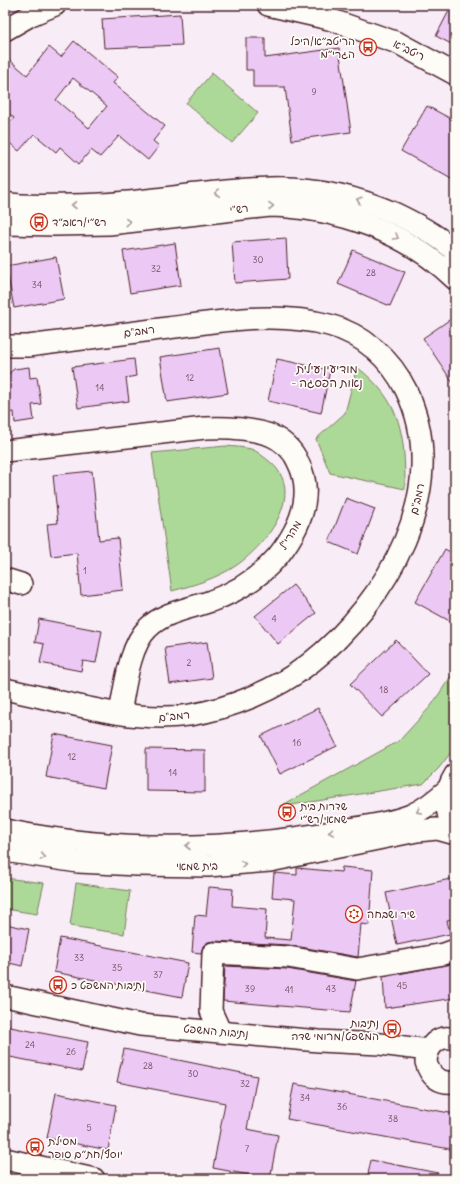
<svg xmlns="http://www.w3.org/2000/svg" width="460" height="1184" viewBox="0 0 460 1184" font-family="Delius,'Playpen Sans Hebrew',sans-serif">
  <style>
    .green { fill: #add998; stroke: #7c7c62 }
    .building { fill: #ecc9f4; stroke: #4a1f2b; fill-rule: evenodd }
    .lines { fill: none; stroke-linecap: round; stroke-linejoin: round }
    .minor-casing { stroke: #4a1f2b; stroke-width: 24 }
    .minor { stroke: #fdfcf7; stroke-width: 21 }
    .oneway { stroke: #ac999b }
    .labels { text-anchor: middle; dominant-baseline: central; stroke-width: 3.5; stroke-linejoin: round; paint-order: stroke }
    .number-label { font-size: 9px; fill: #724a5d }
    .poi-label { font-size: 11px; fill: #4a1f2b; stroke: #fdfcf7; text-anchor: start }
    .street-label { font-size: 11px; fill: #4a1f2b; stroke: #fdfcf7 }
    .neighbourhood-label { font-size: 12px; fill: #4a1f2b; stroke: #fdfcf7 }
  </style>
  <rect width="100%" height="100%" fill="#f8edf6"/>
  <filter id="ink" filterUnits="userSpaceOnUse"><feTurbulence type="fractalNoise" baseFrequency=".025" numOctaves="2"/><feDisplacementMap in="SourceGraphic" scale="8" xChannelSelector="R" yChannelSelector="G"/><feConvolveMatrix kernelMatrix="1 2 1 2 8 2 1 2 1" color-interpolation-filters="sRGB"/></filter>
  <g filter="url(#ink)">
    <g class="green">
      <polygon points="212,73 258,113 232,143 186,103"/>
      <path d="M357,367C402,402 405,435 405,489L330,473L316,439L345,413Z"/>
      <path d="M226,446C234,447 243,447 251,449C257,451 264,457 269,461C308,492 267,544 237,565C218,578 194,585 172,591L152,453Z"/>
      <polygon points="455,670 455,747 439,768 423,784 279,807 399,741 431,706"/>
      <polygon points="5,878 44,883 37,914 5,909"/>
      <polygon points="76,883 130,891 124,934 70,926"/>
    </g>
    <g class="building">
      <polygon points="452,5 455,5 455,46 436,36"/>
      <polygon points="180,14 182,45 104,48 102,19"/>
      <polygon points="246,38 265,38 265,58 339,48 351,132 292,140 285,87 253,87 253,70 246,70"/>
      <path d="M74,41L118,77L113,83L165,126L153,141L159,146L148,160L119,136L100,157L91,150L79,164L60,147L56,152L34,134L19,151L5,139V129L14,118L5,110V56L27,75L49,47L61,57ZM73,78L107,106L89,128L56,100Z"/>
      <polygon points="427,106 455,121 455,181 401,151"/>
      <polygon points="286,238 288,279 235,283 232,242"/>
      <polygon points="175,243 181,285 130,293 123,251"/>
      <polygon points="353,250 405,272 390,306 338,284"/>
      <polygon points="56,257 64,299 14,308 6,266"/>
      <polygon points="455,316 455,386 423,338"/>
      <polygon points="220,348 228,393 167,402 160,357"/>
      <polygon points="134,359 136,376 126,378 129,401 78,408 72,367"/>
      <polygon points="277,359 330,370 321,413 268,401"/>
      <polygon points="29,367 30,378 37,377 41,404 32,405 34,420 15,423 14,412 5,413 5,377 14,369"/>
      <polygon points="92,471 99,540 118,538 123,590 81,595 77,553 51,556 47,524 58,523 53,475"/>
      <polygon points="346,498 375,509 358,554 329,542"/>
      <polygon points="445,549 455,555 455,624 415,602"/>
      <polygon points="293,585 316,613 278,644 255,616"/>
      <polygon points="39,619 102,631 96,663 83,661 81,671 40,663 44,644 35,642"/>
      <polygon points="396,640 428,674 382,717 350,684"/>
      <polygon points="207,642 212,678 170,684 165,648"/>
      <polygon points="318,708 337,746 280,774 261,736"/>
      <polygon points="54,734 112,745 104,788 46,777"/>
      <polygon points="146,749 205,750 205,792 146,791"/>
      <polygon points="342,867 373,870 369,925 361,924 358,957 289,945 214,941 208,942 203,946 201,953 192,952 195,915 206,916 209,887 233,889 232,906 267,909 265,938 291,940 295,899 272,897 274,873 297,875 297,868 341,872"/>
      <polygon points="455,878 455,919 447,920 450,934 397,945 386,893"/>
      <polygon points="5,924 29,929 22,966 5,962"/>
      <polygon points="60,938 188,963 182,997 54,972"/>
      <polygon points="455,963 455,998 385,1008 383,977"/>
      <polygon points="225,966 287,969 356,981 350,1012 223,1001"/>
      <polygon points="5,1026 88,1042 82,1071 5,1056"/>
      <polygon points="124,1049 257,1076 247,1129 278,1135 270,1179 213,1168 225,1103 117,1082"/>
      <polygon points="294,1084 455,1114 455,1150 287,1119"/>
      <polygon points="56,1093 116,1105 108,1150 47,1138"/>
      <polygon points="371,1160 438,1173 438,1179 367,1179"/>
    </g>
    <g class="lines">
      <g class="minor-casing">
        <g id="minor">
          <polyline points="268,5 329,19 398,43 455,74"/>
          <polyline points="5,30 31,15 55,5"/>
          <path d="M5,203C26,207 50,205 71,205C138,205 203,190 270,188C313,186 357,197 396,214C417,224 438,235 455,251"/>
          <path d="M5,224L55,225L109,224L270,206C338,208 405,231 455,279"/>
          <path d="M5,346H28C75,340 121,334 168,328C221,321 276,311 329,325C363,334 391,359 406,390C454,488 387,603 309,664C276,690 232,708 190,715C133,724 62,701 5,689"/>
          <path d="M5,451L205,428C227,427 249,428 270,435C282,440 293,450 298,462C315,495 300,528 278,556C260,577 237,592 211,601C190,609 165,611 148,628C129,646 125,688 120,713"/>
          <polyline points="5,579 21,584"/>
          <path d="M455,775C444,792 444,813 455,830"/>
          <path d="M5,830C113,852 229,851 337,831C361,827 388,824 411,815C425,809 436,800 448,789"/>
          <polyline points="5,851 78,862 137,865 208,866 270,861 417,831 437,829 455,834"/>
          <polyline points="5,996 140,1025 319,1041 380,1044 428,1050"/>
          <polyline points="220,1031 211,1011 213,953 288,957 357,969 444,954 455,950"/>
          <path d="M455,1039C438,1034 427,1046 426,1062C430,1077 440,1084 455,1082"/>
          <polyline points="5,1159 94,1179"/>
        </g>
      </g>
      <use href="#minor" class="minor"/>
    </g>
    <defs><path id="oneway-chevron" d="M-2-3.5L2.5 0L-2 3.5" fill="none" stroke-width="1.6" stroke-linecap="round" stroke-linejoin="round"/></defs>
    <g class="oneway">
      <use href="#oneway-chevron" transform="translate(217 193) rotate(174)"/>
      <use href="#oneway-chevron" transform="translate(359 200) rotate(-164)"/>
      <use href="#oneway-chevron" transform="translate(74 205) rotate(180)"/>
      <use href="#oneway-chevron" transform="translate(271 206) rotate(-2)"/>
      <use href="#oneway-chevron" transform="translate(128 222) rotate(-5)"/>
      <use href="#oneway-chevron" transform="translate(396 237) rotate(30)"/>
      <use href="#oneway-chevron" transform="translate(419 811) rotate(154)"/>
      <use href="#oneway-chevron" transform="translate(331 832) rotate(170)"/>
      <use href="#oneway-chevron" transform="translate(188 846) rotate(180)"/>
      <use href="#oneway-chevron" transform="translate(43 857) rotate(9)"/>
      <use href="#oneway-chevron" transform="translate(243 864) rotate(-6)"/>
    </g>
  </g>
  <defs>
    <g id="bus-ring" transform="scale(0.9)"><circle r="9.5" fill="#fdfcf7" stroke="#c8321e" stroke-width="1.5"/><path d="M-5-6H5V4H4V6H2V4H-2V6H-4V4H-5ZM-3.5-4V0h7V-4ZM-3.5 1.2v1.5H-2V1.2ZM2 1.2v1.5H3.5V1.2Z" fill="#c8321e"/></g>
    <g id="synagogue-ring" transform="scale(0.9)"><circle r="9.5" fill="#fdfcf7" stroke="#c8321e" stroke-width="1.5"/><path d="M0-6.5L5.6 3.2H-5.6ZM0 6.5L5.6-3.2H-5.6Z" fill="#c8321e"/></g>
  </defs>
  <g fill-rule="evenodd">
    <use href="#bus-ring" x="368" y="47"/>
    <use href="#bus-ring" x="39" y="222"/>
    <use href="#bus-ring" x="287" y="812"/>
    <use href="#synagogue-ring" x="354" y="914"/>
    <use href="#bus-ring" x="58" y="985"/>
    <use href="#bus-ring" x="392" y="1029"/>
    <use href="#bus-ring" x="35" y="1147"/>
  </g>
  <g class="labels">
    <g class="number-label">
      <text x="314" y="91">9</text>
      <text x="258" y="259">30</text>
      <text x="156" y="268">32</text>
      <text x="371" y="272">28</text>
      <text x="37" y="284">34</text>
      <text x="190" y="377">12</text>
      <text x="100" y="387">14</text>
      <text x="85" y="570">1</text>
      <text x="274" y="618">4</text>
      <text x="189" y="662">2</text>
      <text x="384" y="689">18</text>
      <text x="297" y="742">16</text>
      <text x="72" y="756">12</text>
      <text x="173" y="772">14</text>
      <text x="79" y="957">33</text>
      <text x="117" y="967">35</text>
      <text x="158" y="974">37</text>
      <text x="402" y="985">45</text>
      <text x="250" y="988">39</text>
      <text x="331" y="988">43</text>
      <text x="289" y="989">41</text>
      <text x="30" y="1044">24</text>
      <text x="71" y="1051">26</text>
      <text x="148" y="1065">28</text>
      <text x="193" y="1073">30</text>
      <text x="245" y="1083">32</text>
      <text x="305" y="1097">34</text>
      <text x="342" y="1106">36</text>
      <text x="393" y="1118">38</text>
      <text x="89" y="1127">5</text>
      <text x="247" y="1148">7</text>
    </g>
    <g class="poi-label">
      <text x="355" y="41" text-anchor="end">הריטב״א/היכל<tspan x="355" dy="13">הגרי״מ</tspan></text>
      <text x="52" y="222">רש״י/ראב״ד</text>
      <text x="300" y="806">שדרות בית<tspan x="300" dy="13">שמאי/רש״י</tspan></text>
      <text x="367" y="914">שיר ושבחה</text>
      <text x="71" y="985">נתיבות המשפט כ</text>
      <text x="379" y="1023" text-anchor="end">נתיבות<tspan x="379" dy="13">המשפט/מרומי שדה</tspan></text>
      <text x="48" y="1141">מסילת<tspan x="48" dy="13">יוסף/חת״ם סופר</tspan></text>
    </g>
    <g class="street-label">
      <text transform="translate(409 50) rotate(26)">ריטב"א</text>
      <text transform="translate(239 209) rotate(-7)">רש"י</text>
      <text transform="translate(139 331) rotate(-8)">רמב"ם</text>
      <text transform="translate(417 499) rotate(-77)">רמב"ם</text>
      <text transform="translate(290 535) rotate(-59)">מהרי"ל</text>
      <text transform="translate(174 716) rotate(-6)">רמב"ם</text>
      <text transform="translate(197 866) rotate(-1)">בית שמאי</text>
      <text transform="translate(216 1031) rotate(5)">נתיבות המשפט</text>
    </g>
    <g class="neighbourhood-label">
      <text x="327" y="368">מודיעין עילית<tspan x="327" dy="14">- נאות הפסגה</tspan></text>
    </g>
  </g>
  <rect width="460" height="1184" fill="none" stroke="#fdfcf7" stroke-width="20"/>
  <rect x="10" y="10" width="440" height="1164" fill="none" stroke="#4a1f2b" stroke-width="1.5" filter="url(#ink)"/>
</svg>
